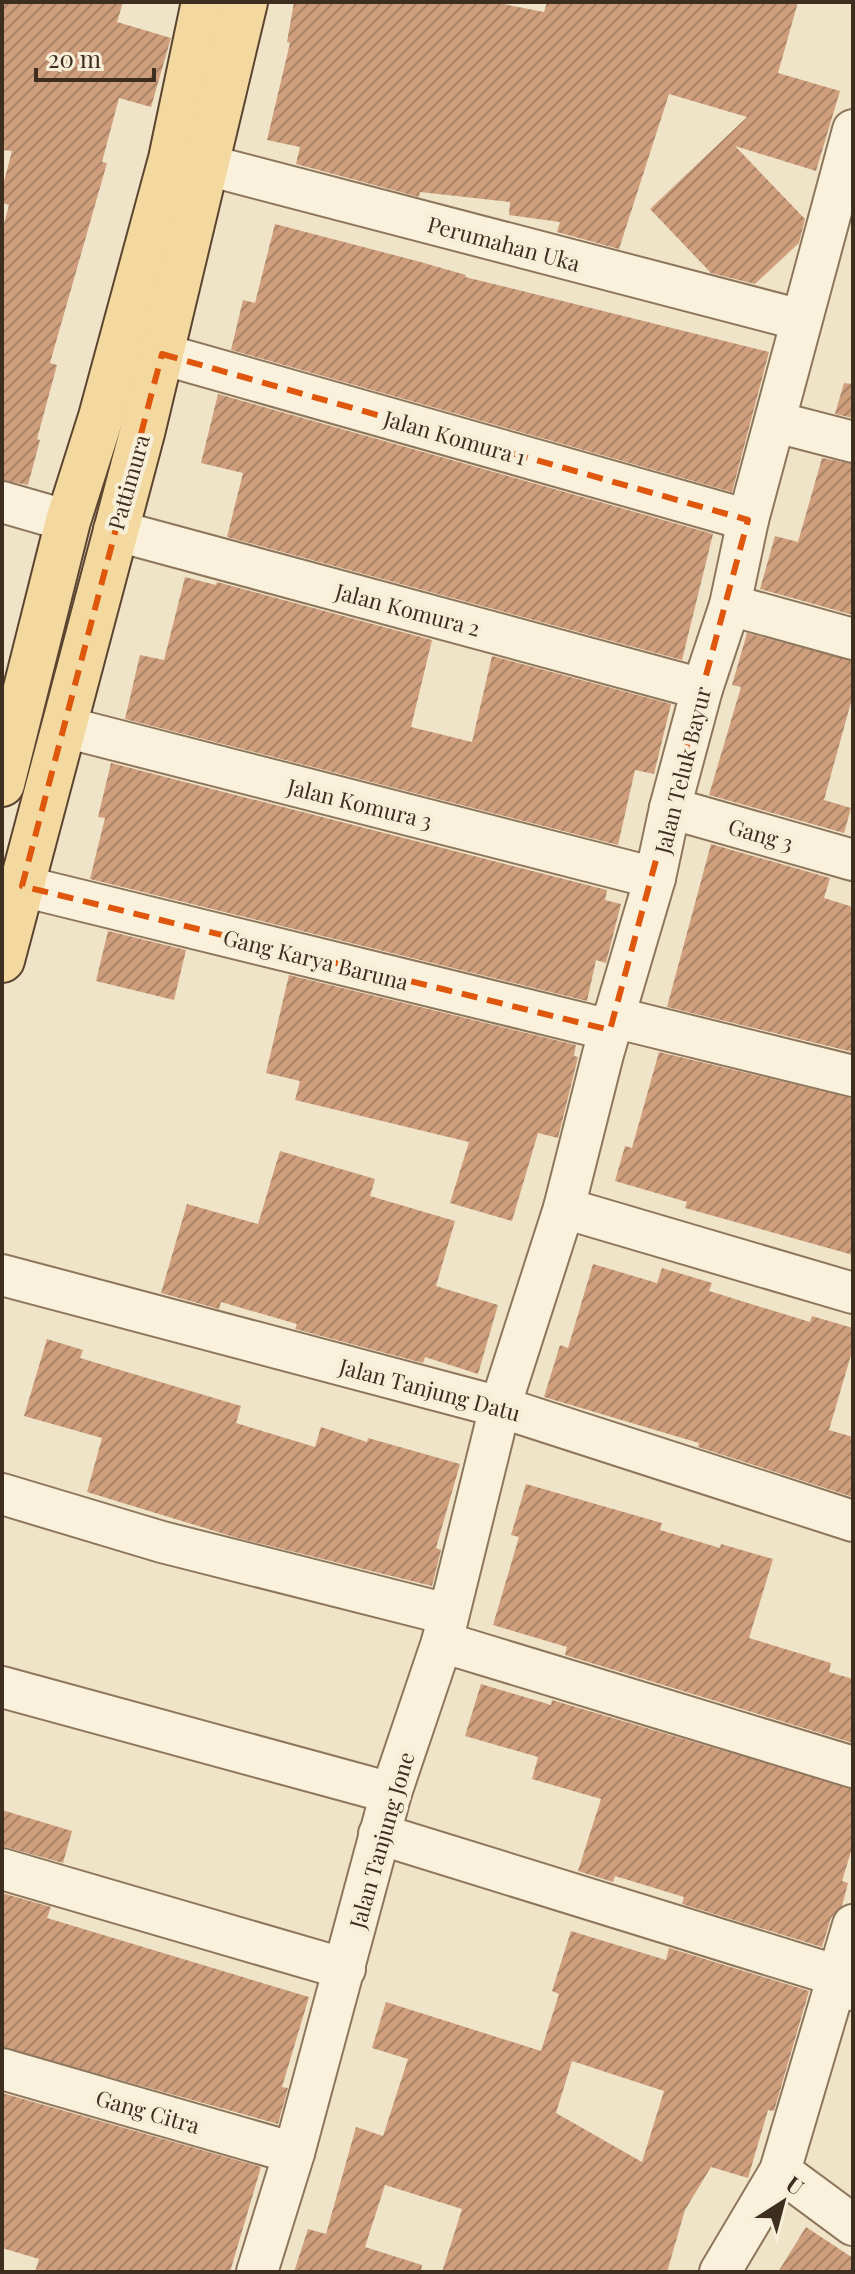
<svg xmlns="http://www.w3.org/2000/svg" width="855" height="2274" viewBox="0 0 855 2274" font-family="'Playfair Display',serif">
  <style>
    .building { fill: url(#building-hatch); fill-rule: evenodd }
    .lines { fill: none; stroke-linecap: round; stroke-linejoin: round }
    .minor-casing { stroke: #8d765c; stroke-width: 44 }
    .primary-casing { stroke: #5b4430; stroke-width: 48 }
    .minor { stroke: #faf1dc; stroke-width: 40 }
    .primary { stroke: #f3d9a0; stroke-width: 44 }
    .marked { fill: none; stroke: #df570d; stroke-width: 6; stroke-dasharray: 16 10; stroke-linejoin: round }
    .labels { text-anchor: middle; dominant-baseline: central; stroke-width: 8; stroke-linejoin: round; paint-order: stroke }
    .street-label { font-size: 22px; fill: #3d2e20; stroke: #f7eed8 }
  </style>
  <defs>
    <pattern id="building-hatch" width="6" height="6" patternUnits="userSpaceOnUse" patternTransform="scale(2)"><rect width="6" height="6" fill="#cf9f7d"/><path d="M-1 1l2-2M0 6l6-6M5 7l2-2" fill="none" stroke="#a98266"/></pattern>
  </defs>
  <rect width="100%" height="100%" fill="#f0e4c8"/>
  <g class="building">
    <polygon points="2,2 123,2 117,22 171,38 151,107 119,98 102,162 107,163 50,363 57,365 37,439 40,440 28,485 2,480 2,231 9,205 2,203 2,189 12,151 2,150"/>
    <polygon points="294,2 493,2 544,12 547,2 798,2 778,73 840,91 816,171 735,146 805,219 799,243 755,284 711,273 650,209 747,117 669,94 619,249 557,232 560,222 509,215 510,202 420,192 419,197 296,164 300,147 267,140 290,43 287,42"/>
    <polygon points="275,224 417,261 466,275 465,277 769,352 732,492 231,350 243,300 255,303"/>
    <polygon points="844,383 853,384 853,418 835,414"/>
    <polygon points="218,394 713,534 682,660 227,537 243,473 201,463"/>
    <polygon points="822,458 853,464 853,615 760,589 775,536 798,542"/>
    <polygon points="185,577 216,585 217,582 432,640 411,727 472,742 492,656 671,704 654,774 635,770 618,845 125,719 140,655 164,660"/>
    <polygon points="747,633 853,661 853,695 824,800 851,808 844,833 709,795 741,687 732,685"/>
    <polygon points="111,763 607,890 605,900 621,904 606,963 596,960 587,1001 90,879 105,818 98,817"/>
    <polygon points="711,844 830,878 824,898 853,907 853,1052 667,1007"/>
    <polygon points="108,931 186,950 174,1000 96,981"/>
    <polygon points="289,975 576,1045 574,1056 578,1057 558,1138 538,1133 512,1221 450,1203 469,1142 295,1100 300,1081 266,1073"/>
    <polygon points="659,1052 853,1098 853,1255 685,1208 687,1202 615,1181 625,1146 632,1148"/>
    <polygon points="280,1151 375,1179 370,1196 455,1221 436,1286 498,1305 478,1374 425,1357 423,1363 295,1329 297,1324 221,1302 219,1309 161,1293 187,1204 258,1224"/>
    <polygon points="593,1264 657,1283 662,1268 712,1283 709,1291 810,1322 812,1316 853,1328 853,1348 829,1430 853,1437 853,1497 698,1447 699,1443 544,1397 560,1345 568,1348"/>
    <polygon points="47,1339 83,1350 80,1358 241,1406 236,1423 315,1447 321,1427 367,1442 368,1438 460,1464 436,1548 441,1550 432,1586 234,1537 87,1492 102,1438 24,1416"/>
    <polygon points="526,1484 662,1523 660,1530 720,1548 721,1544 773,1559 749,1638 831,1663 829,1672 853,1679 853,1743 565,1655 567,1647 493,1625 519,1537 511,1535"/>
    <polygon points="481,1684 551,1705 552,1700 853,1789 853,1845 842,1881 848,1883 842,1906 831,1918 822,1947 682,1904 684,1897 615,1876 613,1882 578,1871 601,1799 532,1779 538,1757 465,1736"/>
    <polygon points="2,1810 72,1831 63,1863 2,1846"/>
    <polygon points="2,1893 51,1907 47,1918 309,1997 282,2087 288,2088 278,2124 2,2047"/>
    <path d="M571,1931L666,1960L669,1948L809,1991L774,2111L768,2110L748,2178L711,2167L685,2210L667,2272H442L462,2209L385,2185L365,2247L422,2265L421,2272H294L308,2229L326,2234L356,2127L383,2136L408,2059L372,2048L386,2002L541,2051L559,1994L552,1991ZM572,2061L664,2091L642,2162L556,2113Z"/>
    <polygon points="2,2093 261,2167 230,2272 35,2272 39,2259 2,2248"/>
    <polygon points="806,2227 853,2258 853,2272 778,2272"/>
  </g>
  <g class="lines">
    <g class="minor-casing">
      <g id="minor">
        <polyline points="207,165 801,320"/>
        <polyline points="162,354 748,520"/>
        <polyline points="776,422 853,442"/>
        <polyline points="2,502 68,521"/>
        <polyline points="114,530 702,689"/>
        <polyline points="730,605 853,639"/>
        <polyline points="65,727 655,878"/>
        <polyline points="670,808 853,860"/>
        <polyline points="22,886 610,1030"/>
        <polyline points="613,1017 853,1076"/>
        <polyline points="564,1208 853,1293"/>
        <polyline points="2,1275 500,1407 853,1521"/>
        <polyline points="2,1494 162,1542 447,1614"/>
        <polyline points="442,1642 853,1767"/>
        <polyline points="2,1687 391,1793"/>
        <polyline points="379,1834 838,1976 853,1990"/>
        <polyline points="2,1869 345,1969"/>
        <polyline points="2,2069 294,2153"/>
        <polyline points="780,2171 853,2225"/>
        <polyline points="257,2272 294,2153 391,1793 442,1642 500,1407 564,1208 603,1054 655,878 670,808 702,689 730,605 748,520 853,130"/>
        <polyline points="720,2272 780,2171 853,1925"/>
      </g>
    </g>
    <g class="primary-casing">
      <g id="primary">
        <polyline points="2,784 68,521 101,417 171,159 204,2"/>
        <polyline points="2,960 143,429 245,2"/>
      </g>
    </g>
    <use href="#minor" class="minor"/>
    <use href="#primary" class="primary"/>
  </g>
  <path class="marked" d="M162,354L748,520L610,1030L22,886Z"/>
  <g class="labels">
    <g class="street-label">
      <text transform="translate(504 243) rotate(15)">Perumahan Uka</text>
      <text transform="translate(455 437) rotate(16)">Jalan Komura 1</text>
      <text transform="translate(128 482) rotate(-74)">Pattimura</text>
      <text transform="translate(408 609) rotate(15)">Jalan Komura 2</text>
      <text transform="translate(682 770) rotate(-76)">Jalan Teluk Bayur</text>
      <text transform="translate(360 803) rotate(14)">Jalan Komura 3</text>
      <text transform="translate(761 834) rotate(16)">Gang 3</text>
      <text transform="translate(316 959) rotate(14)">Gang Karya Baruna</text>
      <text transform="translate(430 1389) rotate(15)">Jalan Tanjung Datu</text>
      <text transform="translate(381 1840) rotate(-74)">Jalan Tanjung Jone</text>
      <text transform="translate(148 2111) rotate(16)">Gang Citra</text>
    </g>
  </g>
  <rect width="855" height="2274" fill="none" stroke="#3d2e20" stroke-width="8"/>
  <g transform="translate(783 2202) rotate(36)" stroke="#f7eed8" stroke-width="6" paint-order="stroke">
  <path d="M0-6L14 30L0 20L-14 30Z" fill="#3d2e20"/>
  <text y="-12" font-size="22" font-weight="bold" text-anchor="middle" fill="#3d2e20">U</text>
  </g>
  <path d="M36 68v12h118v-12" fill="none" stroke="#3d2e20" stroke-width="4"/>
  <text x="48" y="68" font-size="24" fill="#3d2e20" stroke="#f7eed8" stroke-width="6" paint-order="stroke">20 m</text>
</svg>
